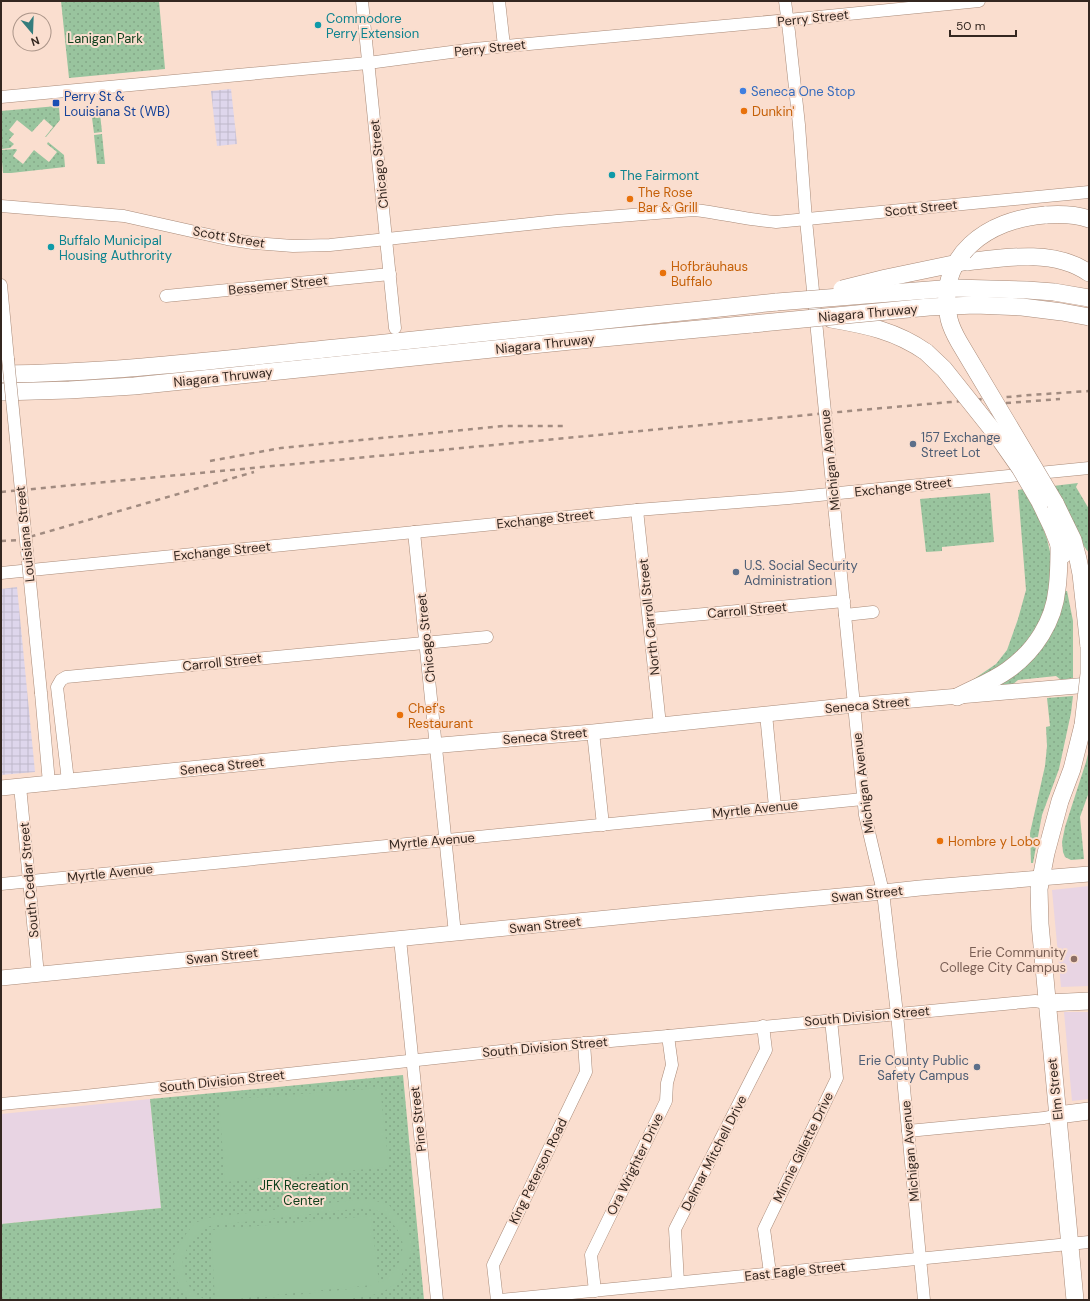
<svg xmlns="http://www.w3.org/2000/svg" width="1090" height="1301" viewBox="0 0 1090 1301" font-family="'DM Sans',sans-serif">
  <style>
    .industrial { fill: url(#industrial-grid) }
    .education { fill: #e8d4e3 }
    .grass { fill: url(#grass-dots) }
    .garden { fill: #99c49e }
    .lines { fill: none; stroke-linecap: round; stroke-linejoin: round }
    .minor-casing { stroke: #a98a78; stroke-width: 13 }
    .major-casing { stroke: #a98a78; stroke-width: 16 }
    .highway-casing { stroke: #a98a78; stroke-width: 18 }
    .minor { stroke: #fff; stroke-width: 12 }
    .major { stroke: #fff; stroke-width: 15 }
    .highway { stroke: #fff; stroke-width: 17 }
    .rail { stroke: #a18b80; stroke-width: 2.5; stroke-dasharray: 5 5; stroke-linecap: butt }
    .minor-bridge-casing { stroke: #a98a78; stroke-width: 13; stroke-linecap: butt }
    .highway-bridge-casing { stroke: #a98a78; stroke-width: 18; stroke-linecap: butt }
    .minor-bridge { stroke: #fff; stroke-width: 12 }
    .highway-bridge { stroke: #fff; stroke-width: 17 }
    .culture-dot { fill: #0f9aa8; stroke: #fadecf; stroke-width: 1.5 }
    .shop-dot { fill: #3f7fe0; stroke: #fadecf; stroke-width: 1.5 }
    .transit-dot { fill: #1a4fb4; stroke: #fadecf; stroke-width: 1.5 }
    .food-dot { fill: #e8710a; stroke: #fadecf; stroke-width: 1.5 }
    .service-dot { fill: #5c6f8a; stroke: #fadecf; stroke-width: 1.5 }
    .education-dot { fill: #8d6e63; stroke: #fadecf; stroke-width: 1.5 }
    .labels { text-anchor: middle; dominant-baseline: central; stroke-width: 4; stroke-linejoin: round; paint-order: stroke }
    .culture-label { font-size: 13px; fill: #0d838f; stroke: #fadecf; text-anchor: start }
    .street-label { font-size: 13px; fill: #342720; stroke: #fadecf }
    .park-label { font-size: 13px; fill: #0c3e1a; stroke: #fadecf }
    .shop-label { font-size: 13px; fill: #366cbe; stroke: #fadecf; text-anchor: start }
    .transit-label { font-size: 13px; fill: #164399; stroke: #fadecf; text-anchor: start }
    .food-label { font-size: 13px; fill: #c56008; stroke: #fadecf; text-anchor: start }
    .service-label { font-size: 13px; fill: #4e5e75; stroke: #fadecf; text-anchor: start }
    .education-label { font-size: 13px; fill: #785e54; stroke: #fadecf; text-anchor: end }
  </style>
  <defs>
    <pattern id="industrial-grid" width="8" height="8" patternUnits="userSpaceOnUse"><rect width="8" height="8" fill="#ded6ec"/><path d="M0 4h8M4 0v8" fill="none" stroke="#bfb8ca"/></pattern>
    <pattern id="grass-dots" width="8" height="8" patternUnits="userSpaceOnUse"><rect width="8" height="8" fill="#99c49e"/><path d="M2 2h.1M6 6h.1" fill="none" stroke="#84a888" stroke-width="1.8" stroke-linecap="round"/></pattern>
  </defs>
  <rect width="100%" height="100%" fill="#fadecf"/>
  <g class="industrial">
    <polygon points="231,89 237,144 217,146 211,91"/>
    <polygon points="17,587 35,772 1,775 1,589"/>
  </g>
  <g class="education">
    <polygon points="1089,886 1089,986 1061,987 1052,890"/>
    <polygon points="1064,1012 1089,1012 1089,1099 1072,1101"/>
    <polygon points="150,1099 161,1208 1,1224 1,1114"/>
  </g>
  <g class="grass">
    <polygon points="61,1 159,1 165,69 69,78"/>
    <polygon points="99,105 102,132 94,133 91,110 95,108"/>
    <polygon points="57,106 59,107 60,120 46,137 45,137 53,127 44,119 32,132 17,120 9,130 14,134 9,140 14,144 10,148 1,149 1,111"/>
    <polygon points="102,134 105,164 97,164 94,135"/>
    <polygon points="48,142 64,155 65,167 11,173 3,173 1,150 16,149 17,150 13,156 23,164 34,150 49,162 57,152 47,144"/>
    <polygon points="1078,483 1076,487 1089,509 1089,553 1080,541 1053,486"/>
    <polygon points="1023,489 1040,520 1047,539 1051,556 1049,600 1041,625 1015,659 971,681 996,664 1007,650 1018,619 1026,590 1018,490"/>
    <polygon points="990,493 994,542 942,547 942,551 926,552 920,499"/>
    <polygon points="1062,591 1067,591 1073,621 1073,678 1061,680 1056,676 1018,680 1012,685 1000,686 999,682"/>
    <polygon points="1073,696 1071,713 1059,769 1042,815 1033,863 1031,863 1030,833 1045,766 1047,746 1046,727 1050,726 1047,698"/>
    <polygon points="1089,750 1089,792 1080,817 1084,859 1071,860 1065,857 1063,852 1062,842 1065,827 1086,762"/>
    <polygon points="403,1075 424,1300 1,1300 1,1224 161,1208 150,1099"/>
  </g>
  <g class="garden">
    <polygon points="380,1088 389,1167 225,1182 219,1100"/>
    <path d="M362,1199L373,1200L389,1205L407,1228L411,1240V1254L406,1266L398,1282L386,1290L370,1296L339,1300H249L368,1287L372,1285L227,1300H215L211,1230L371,1216L379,1283C394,1278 405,1256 402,1240C400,1233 396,1227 391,1222C389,1219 386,1214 383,1213C377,1210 369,1209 362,1208L210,1226C207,1227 203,1228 201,1230C195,1235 184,1252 183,1259C182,1268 185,1281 191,1289C195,1294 200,1297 206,1300H189L183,1293L177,1281L174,1267V1255L186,1234L195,1223L207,1218Z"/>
  </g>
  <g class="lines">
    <g class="minor-casing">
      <g id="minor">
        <polyline points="362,1 395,328"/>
        <polyline points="499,1 504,46"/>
        <polyline points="785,1 789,32 799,125 806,220 825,412"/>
        <polyline points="1,97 368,63 474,49 788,20 979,1"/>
        <path d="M1,206L124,216L227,239L253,243L293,246L330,245L557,221L694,210C722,213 748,220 776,222L1089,192"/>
        <polyline points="1,285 8,359"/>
        <polyline points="166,296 390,274"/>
        <polyline points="637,510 660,725"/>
        <polyline points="836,525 865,815 883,892 897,1014 924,1300"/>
        <polyline points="414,532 455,934"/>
        <polyline points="1,573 637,510 789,498 1089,468"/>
        <polyline points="845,615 873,612"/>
        <polyline points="650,619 844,601"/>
        <polyline points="41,693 49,783"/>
        <polyline points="766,714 775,807"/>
        <polyline points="593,732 603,825"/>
        <polyline points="68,781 57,687 61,680 66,677 487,637"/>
        <polyline points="20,786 38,975"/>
        <polyline points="1,884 863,799"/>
        <polyline points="400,939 437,1300"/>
        <polyline points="1,1104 75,1097 519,1049 668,1036 1035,1001 1047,1003"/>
        <polyline points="908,1131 1044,1118 1058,1115"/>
        <polyline points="770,1273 764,1229 837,1078 831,1020"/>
        <polyline points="678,1282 675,1229 766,1050 763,1026"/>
        <polyline points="595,1291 591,1255 666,1101 667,1083 672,1065 668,1036"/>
        <polyline points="497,1300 493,1265 586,1072 584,1043"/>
        <polyline points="501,1300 1089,1242"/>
      </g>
    </g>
    <g class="major-casing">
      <g id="major">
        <polyline points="1,788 337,754 593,732 854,705 1089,685"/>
        <polyline points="1,978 658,913 883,892 920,888 1089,874"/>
      </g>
    </g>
    <g class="highway-casing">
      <g id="highway">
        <path d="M1045,215C1060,214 1075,214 1089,219"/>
        <path d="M967,262C1006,257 1055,249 1089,273"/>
        <path d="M831,319C866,325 896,331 926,352"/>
        <path d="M1,374C109,373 217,360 325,349C476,334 627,318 777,302"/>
        <polyline points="1,392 69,390 134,386 571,341 752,324"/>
        <polyline points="1040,502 1052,527 1063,555"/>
        <polyline points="1055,503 1073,540 1078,559 1081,574 1089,647"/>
        <path d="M957,697C974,688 993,681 1008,670C1035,651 1054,621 1057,589C1059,575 1059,560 1059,546"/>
        <polyline points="1047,1003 1089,1001"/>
        <polyline points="1058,1115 1089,1111"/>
        <polyline points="1075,1300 1040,924 1039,889 1046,853 1060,801 1072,769 1083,725"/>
      </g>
    </g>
    <use href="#minor" class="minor"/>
    <use href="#major" class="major"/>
    <use href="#highway" class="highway"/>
    <g class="rail">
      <polyline points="1006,403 1060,399"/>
      <polyline points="210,461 281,448 503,426 567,426"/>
      <polyline points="1,492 849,411 1030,395 1089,391"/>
      <polyline points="1,541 19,540 254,472"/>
    </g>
    <g class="minor-bridge-casing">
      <g id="minor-bridge">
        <polyline points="8,359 41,693"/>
        <polyline points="825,412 836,525"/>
      </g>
    </g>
    <g class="highway-bridge-casing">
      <g id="highway-bridge">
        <path d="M1045,215C989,219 935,255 949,319C951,327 955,335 959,342L1055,503"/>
        <polyline points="842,289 886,278 963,262"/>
        <polyline points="777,302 954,288 1027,290 1054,292 1089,298"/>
        <polyline points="752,324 929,307 975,305 1022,307 1062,312 1089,317"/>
        <polyline points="926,352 944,369 999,438 1020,468 1040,502"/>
        <polyline points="1083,725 1089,674 1089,647"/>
      </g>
    </g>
    <use href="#minor-bridge" class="minor-bridge"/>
    <use href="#highway-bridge" class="highway-bridge"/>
  </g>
  <g class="culture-dot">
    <circle cx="318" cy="25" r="4"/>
    <circle cx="612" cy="175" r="4"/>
    <circle cx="51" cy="247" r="4"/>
  </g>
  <circle class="shop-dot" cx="743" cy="91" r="4"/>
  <rect class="transit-dot" x="52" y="99" width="8" height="8" rx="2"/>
  <g class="food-dot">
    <circle cx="744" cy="111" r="4"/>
    <circle cx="630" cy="199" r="4"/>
    <circle cx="663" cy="273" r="4"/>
    <circle cx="400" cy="715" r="4"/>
    <circle cx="940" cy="841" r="4"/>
  </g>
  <g class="service-dot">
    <circle cx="913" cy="444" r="4"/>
    <circle cx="736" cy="572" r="4"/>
    <circle cx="977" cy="1067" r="4"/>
  </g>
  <circle class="education-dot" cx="1074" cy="959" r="4"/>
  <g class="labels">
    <g class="culture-label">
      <text x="326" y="18">Commodore<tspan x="326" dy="15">Perry Extension</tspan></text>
      <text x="620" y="175">The Fairmont</text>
      <text x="59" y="240">Buffalo Municipal<tspan x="59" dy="15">Housing Authrority</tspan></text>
    </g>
    <g class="street-label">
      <text transform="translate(813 18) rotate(-6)">Perry Street</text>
      <text transform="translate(490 48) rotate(-6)">Perry Street</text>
      <text transform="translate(379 164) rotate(-96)">Chicago Street</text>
      <text transform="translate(921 208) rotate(-6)">Scott Street</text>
      <text transform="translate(229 237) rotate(10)">Scott Street</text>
      <text transform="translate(278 285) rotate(-6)">Bessemer Street</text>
      <text transform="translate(868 313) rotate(-5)">Niagara Thruway</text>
      <text transform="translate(545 344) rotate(-6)">Niagara Thruway</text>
      <text transform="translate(223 377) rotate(-6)">Niagara Thruway</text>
      <text transform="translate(830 460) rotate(-96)">Michigan Avenue</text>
      <text transform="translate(903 487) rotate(-6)">Exchange Street</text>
      <text transform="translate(545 519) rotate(-6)">Exchange Street</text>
      <text transform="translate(25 534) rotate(-96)">Louisiana Street</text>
      <text transform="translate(222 551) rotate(-6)">Exchange Street</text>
      <text transform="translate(747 610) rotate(-5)">Carroll Street</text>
      <text transform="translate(649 617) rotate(-96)">North Carroll Street</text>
      <text transform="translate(426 638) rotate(-96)">Chicago Street</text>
      <text transform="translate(222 662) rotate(-6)">Carroll Street</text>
      <text transform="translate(867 705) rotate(-5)">Seneca Street</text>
      <text transform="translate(545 736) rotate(-5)">Seneca Street</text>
      <text transform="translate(222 766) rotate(-6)">Seneca Street</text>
      <text transform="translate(863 783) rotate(-97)">Michigan Avenue</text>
      <text transform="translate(755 809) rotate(-6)">Myrtle Avenue</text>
      <text transform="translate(432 841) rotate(-5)">Myrtle Avenue</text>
      <text transform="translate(110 873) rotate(-6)">Myrtle Avenue</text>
      <text transform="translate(29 880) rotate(-95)">South Cedar Street</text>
      <text transform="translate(867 894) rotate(-6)">Swan Street</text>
      <text transform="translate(545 925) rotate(-6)">Swan Street</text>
      <text transform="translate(222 956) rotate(-6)">Swan Street</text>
      <text transform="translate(867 1016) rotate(-5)">South Division Street</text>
      <text transform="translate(545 1047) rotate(-5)">South Division Street</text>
      <text transform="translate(222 1081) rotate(-6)">South Division Street</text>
      <text transform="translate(1055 1089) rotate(-96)">Elm Street</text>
      <text transform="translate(418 1119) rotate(-96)">Pine Street</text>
      <text transform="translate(803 1147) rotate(-64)">Minnie Gillette Drive</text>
      <text transform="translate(910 1151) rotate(-95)">Michigan Avenue</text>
      <text transform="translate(714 1153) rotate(-63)">Delmar Mitchell Drive</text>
      <text transform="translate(635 1164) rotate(-64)">Ora Wrighter Drive</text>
      <text transform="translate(538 1171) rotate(-64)">King Peterson Road</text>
      <text transform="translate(795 1271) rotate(-6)">East Eagle Street</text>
    </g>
    <g class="park-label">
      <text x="105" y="38">Lanigan Park</text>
      <text x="304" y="1185">JFK Recreation<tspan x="304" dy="15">Center</tspan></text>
    </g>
    <g class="shop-label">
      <text x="751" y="91">Seneca One Stop</text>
    </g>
    <g class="transit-label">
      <text x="64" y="96">Perry St &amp;<tspan x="64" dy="15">Louisiana St (WB)</tspan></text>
    </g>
    <g class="food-label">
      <text x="752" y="111">Dunkin'</text>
      <text x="638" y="192">The Rose<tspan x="638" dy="15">Bar &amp; Grill</tspan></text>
      <text x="671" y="266">Hofbräuhaus<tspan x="671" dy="15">Buffalo</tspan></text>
      <text x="408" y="708">Chef's<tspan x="408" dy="15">Restaurant</tspan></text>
      <text x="948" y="841">Hombre y Lobo</text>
    </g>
    <g class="service-label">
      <text x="921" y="437">157 Exchange<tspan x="921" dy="15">Street Lot</tspan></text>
      <text x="744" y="565">U.S. Social Security<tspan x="744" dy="15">Administration</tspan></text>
      <text x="969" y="1060" text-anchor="end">Erie County Public<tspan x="969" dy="15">Safety Campus</tspan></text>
    </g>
    <g class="education-label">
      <text x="1066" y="952">Erie Community<tspan x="1066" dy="15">College City Campus</tspan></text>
    </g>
  </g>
  <rect width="1090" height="1301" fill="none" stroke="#342720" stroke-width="4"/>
  <g transform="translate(32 32) rotate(161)"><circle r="19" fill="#fadecf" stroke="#ab9589"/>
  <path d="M0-3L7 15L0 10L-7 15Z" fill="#347d7d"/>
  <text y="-6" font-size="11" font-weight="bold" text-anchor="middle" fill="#342720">N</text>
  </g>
  <path d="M950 30v6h66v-6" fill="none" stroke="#342720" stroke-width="2"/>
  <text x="956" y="30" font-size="12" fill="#342720" stroke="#fadecf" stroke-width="3" paint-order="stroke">50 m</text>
</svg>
